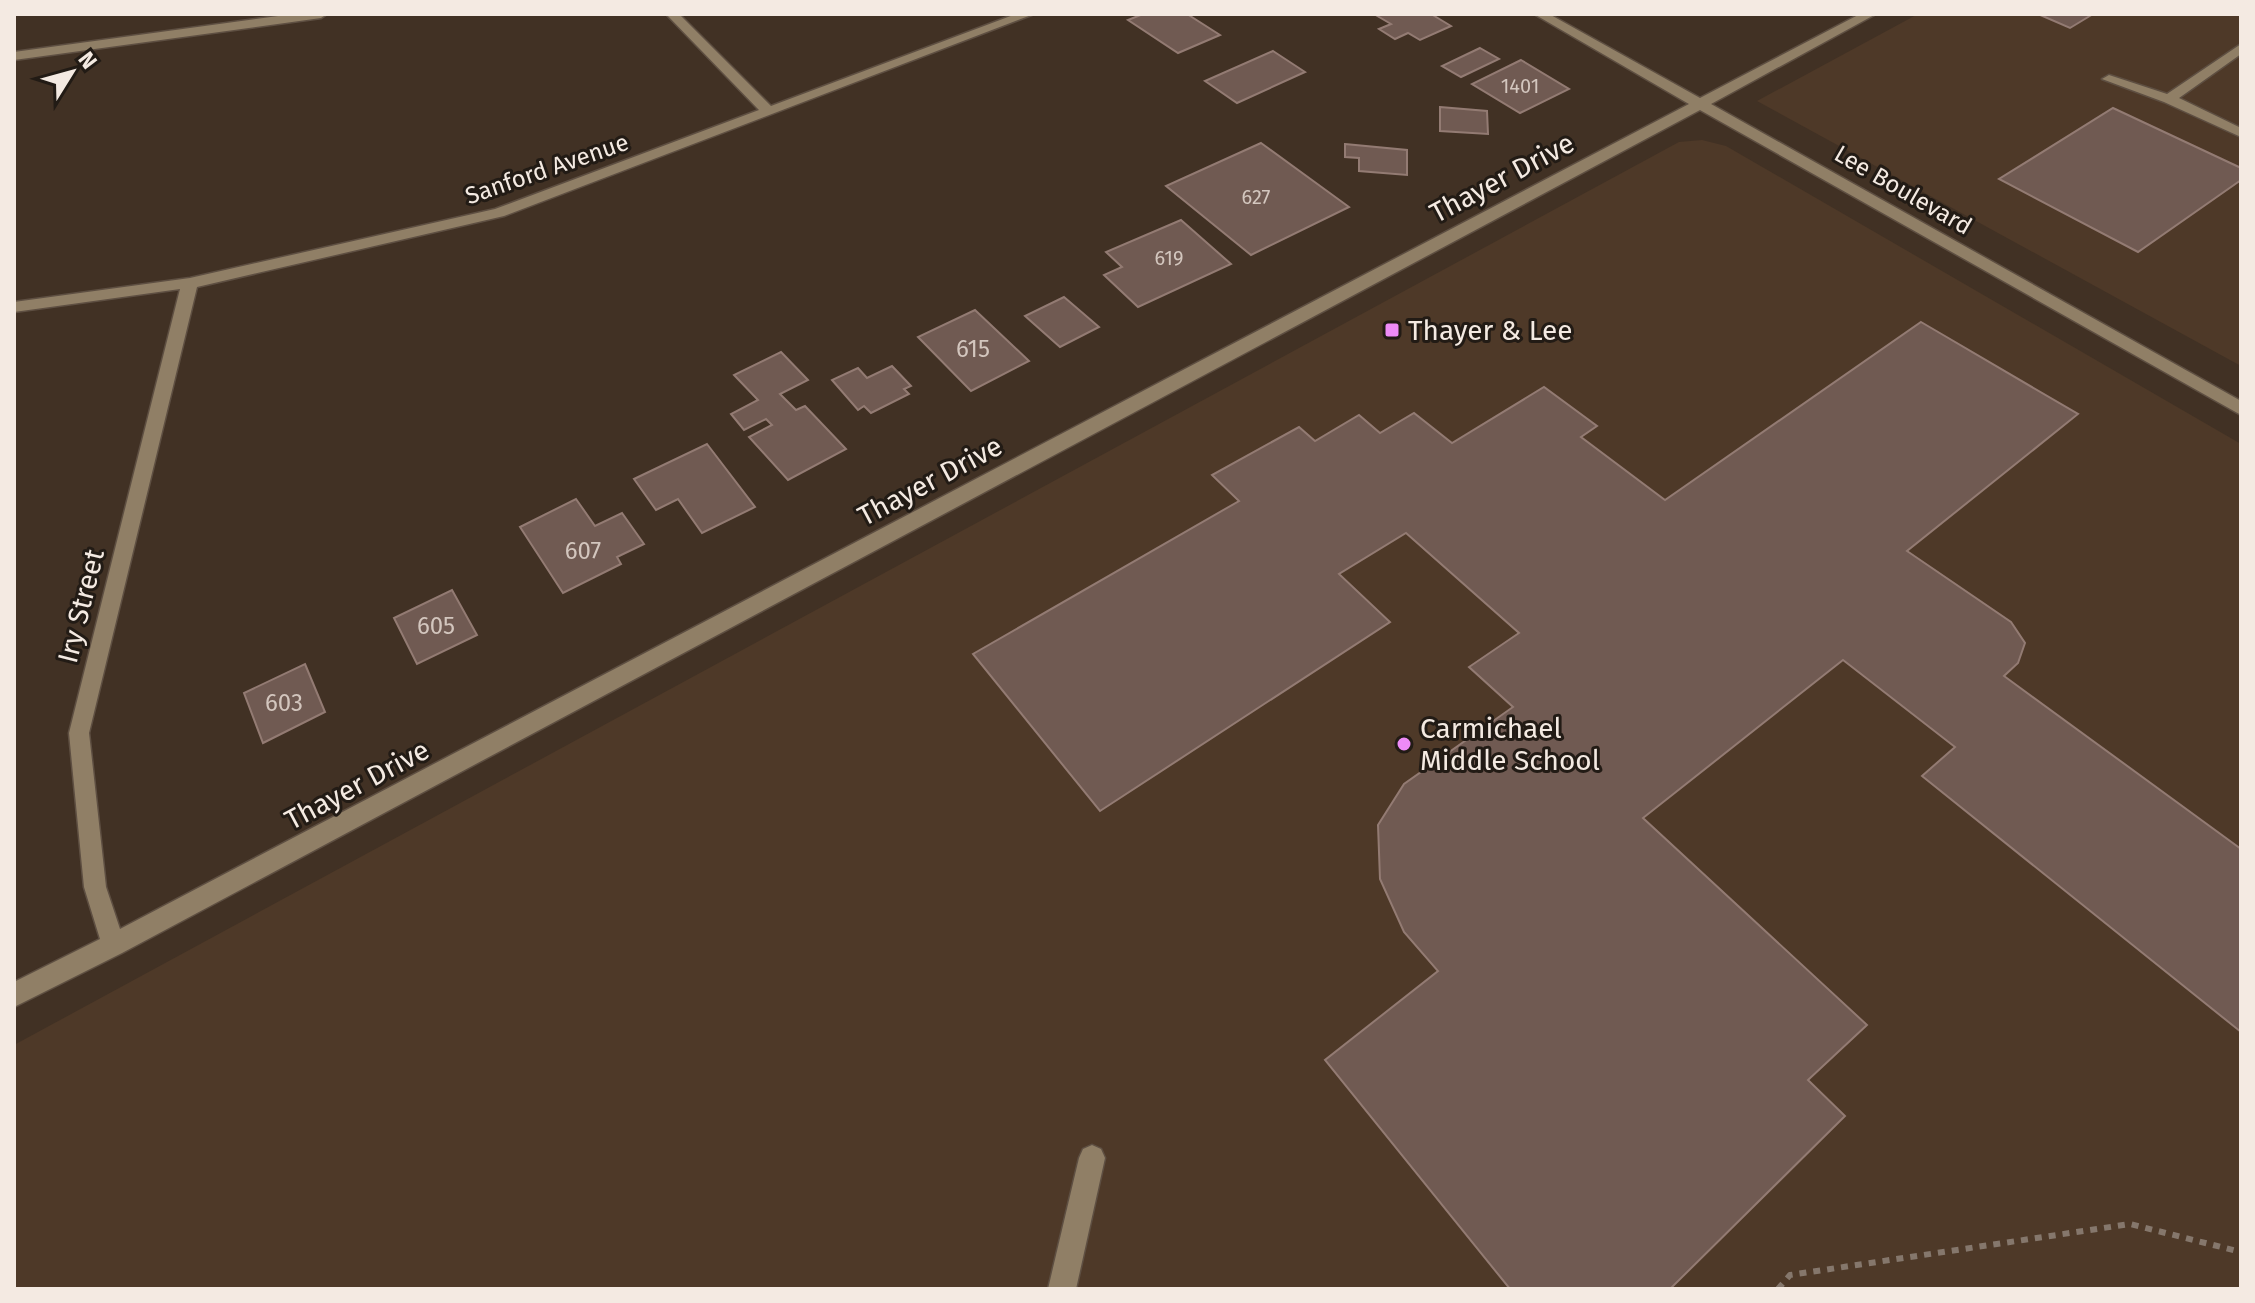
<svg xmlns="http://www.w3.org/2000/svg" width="2255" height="1303" viewBox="0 0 2255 1303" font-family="'Fira Sans',sans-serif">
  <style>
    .built { fill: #4e3928 }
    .building { fill: #705a52; stroke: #937b73; stroke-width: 2 }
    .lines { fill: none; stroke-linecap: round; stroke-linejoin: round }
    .minor-casing { stroke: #5e4f42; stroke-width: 3 }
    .path { stroke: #85776c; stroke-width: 6; stroke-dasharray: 7 7; stroke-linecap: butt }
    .minor { fill: #907f66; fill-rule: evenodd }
    .poi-dot { fill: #ee8bf7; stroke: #221b15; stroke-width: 3 }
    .labels { text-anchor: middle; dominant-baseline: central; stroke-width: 6; stroke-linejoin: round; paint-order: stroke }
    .far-number-label { font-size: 20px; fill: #d3c6be }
    .far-street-label { font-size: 24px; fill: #f4eae2; stroke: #221b15 }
    .number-label { font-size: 24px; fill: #d3c6be }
    .street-label { font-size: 28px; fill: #f4eae2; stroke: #221b15 }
    .poi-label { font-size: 28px; fill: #f4eae2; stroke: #221b15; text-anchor: start }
  </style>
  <rect width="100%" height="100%" fill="#413124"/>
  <g class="built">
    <polygon points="1918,14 2241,14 2241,366 1757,101"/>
    <polygon points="1702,140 1726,146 2241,444 2241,1289 14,1289 14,1045 1679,142"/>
  </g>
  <g class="building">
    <polygon points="1143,14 1187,14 1220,35 1178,53 1128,20"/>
    <polygon points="1374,14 1431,14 1451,26 1420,40 1408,33 1395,39 1379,29 1391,24"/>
    <polygon points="2038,14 2093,14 2070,28"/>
    <polygon points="1480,48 1499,59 1461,77 1442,66"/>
    <polygon points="1273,51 1305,72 1237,103 1205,81"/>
    <polygon points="1521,60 1569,89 1520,113 1472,84"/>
    <polygon points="1440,107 1487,111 1488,134 1440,131"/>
    <polygon points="2113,108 2241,168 2241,180 2138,252 1999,179"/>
    <polygon points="1261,143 1349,207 1251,255 1166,186"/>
    <polygon points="1345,144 1407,150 1407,175 1359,171 1359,158 1345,157"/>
    <polygon points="1181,220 1231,264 1138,307 1104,275 1122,267 1106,252"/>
    <polygon points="1064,297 1099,327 1060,347 1025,316"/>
    <polygon points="975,310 1029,361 971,391 918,337"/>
    <polygon points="1921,322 2078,414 1907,551 2011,622 2025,643 2018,663 2004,676 2241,849 2241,1032 1922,776 1955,747 1843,660 1643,818 1867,1025 1808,1080 1845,1116 1670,1289 1510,1289 1325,1060 1438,971 1404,932 1380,879 1378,825 1404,784 1513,707 1469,667 1519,633 1406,533 1339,574 1390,622 1100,811 973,654 1239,501 1212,475 1299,427 1315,441 1359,415 1380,433 1414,413 1452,443 1544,387 1597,426 1581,437 1665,500"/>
    <polygon points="781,352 808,380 780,394 796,410 805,406 846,449 788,480 749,437 772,425 766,419 744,430 731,414 758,400 734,375"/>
    <polygon points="892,366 911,386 904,389 909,394 871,413 864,406 858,410 832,380 858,368 867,378"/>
    <polygon points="707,444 755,507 702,533 678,499 656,510 634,479"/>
    <polygon points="576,499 595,526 622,513 644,544 617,557 621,564 563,593 520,527"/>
    <polygon points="452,590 477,635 417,664 394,618"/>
    <polygon points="305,664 325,712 263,743 244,693"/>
  </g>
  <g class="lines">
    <g class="minor-casing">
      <g id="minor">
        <polygon points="293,14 327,14 321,18 14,60 14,52"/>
        <polygon points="666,14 679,14 771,106 1016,14 1034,14 504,216 197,287 89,733 106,887 120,929 1689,104 1534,14 1549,14 1700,98 1860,14 1876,14 1711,104 2241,401 2241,415 1700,110 122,953 14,1007 14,982 100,939 84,887 69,733 180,289 14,312 14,302 190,278 495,209 759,110"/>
        <polygon points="2241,44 2241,54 2179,98 2241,128 2241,137 2164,102 2102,79 2109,75 2167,94"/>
        <polygon points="1092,1145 1101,1149 1105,1158 1076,1289 1048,1289 1079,1158 1083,1149"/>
      </g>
    </g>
    <polyline class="path" points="1778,1289 1790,1275 2130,1224 2241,1252"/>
    <use href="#minor" class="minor"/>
  </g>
  <g class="poi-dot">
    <rect x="1384" y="322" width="16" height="16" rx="4"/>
    <circle cx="1404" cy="744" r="8"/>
  </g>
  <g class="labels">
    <g class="far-number-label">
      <text x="1520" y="86">1401</text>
      <text x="1256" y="197">627</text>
      <text x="1169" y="258">619</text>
    </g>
    <g class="far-street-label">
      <text transform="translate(547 169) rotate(-19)">Sanford Avenue</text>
      <text transform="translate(1903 190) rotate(30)">Lee Boulevard</text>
    </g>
    <g class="number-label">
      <text x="973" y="349">615</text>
      <text x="583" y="551">607</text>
      <text x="436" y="626">605</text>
      <text x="284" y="703">603</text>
    </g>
    <g class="street-label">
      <text transform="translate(1502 178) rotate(-28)">Thayer Drive</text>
      <text transform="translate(930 481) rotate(-28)">Thayer Drive</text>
      <text transform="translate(81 606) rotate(-76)">Iry Street</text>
      <text transform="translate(357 785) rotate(-28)">Thayer Drive</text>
    </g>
    <g class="poi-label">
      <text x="1408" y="330">Thayer &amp; Lee</text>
      <text x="1420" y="728">Carmichael<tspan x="1420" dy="32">Middle School</tspan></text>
    </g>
  </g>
  <rect width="2255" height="1303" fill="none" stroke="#f4eae2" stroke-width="32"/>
  <g transform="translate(72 72) rotate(53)" stroke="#221b15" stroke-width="6" paint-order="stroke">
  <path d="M0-6L14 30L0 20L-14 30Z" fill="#f4eae2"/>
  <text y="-12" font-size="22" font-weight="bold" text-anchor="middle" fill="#f4eae2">N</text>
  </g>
</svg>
